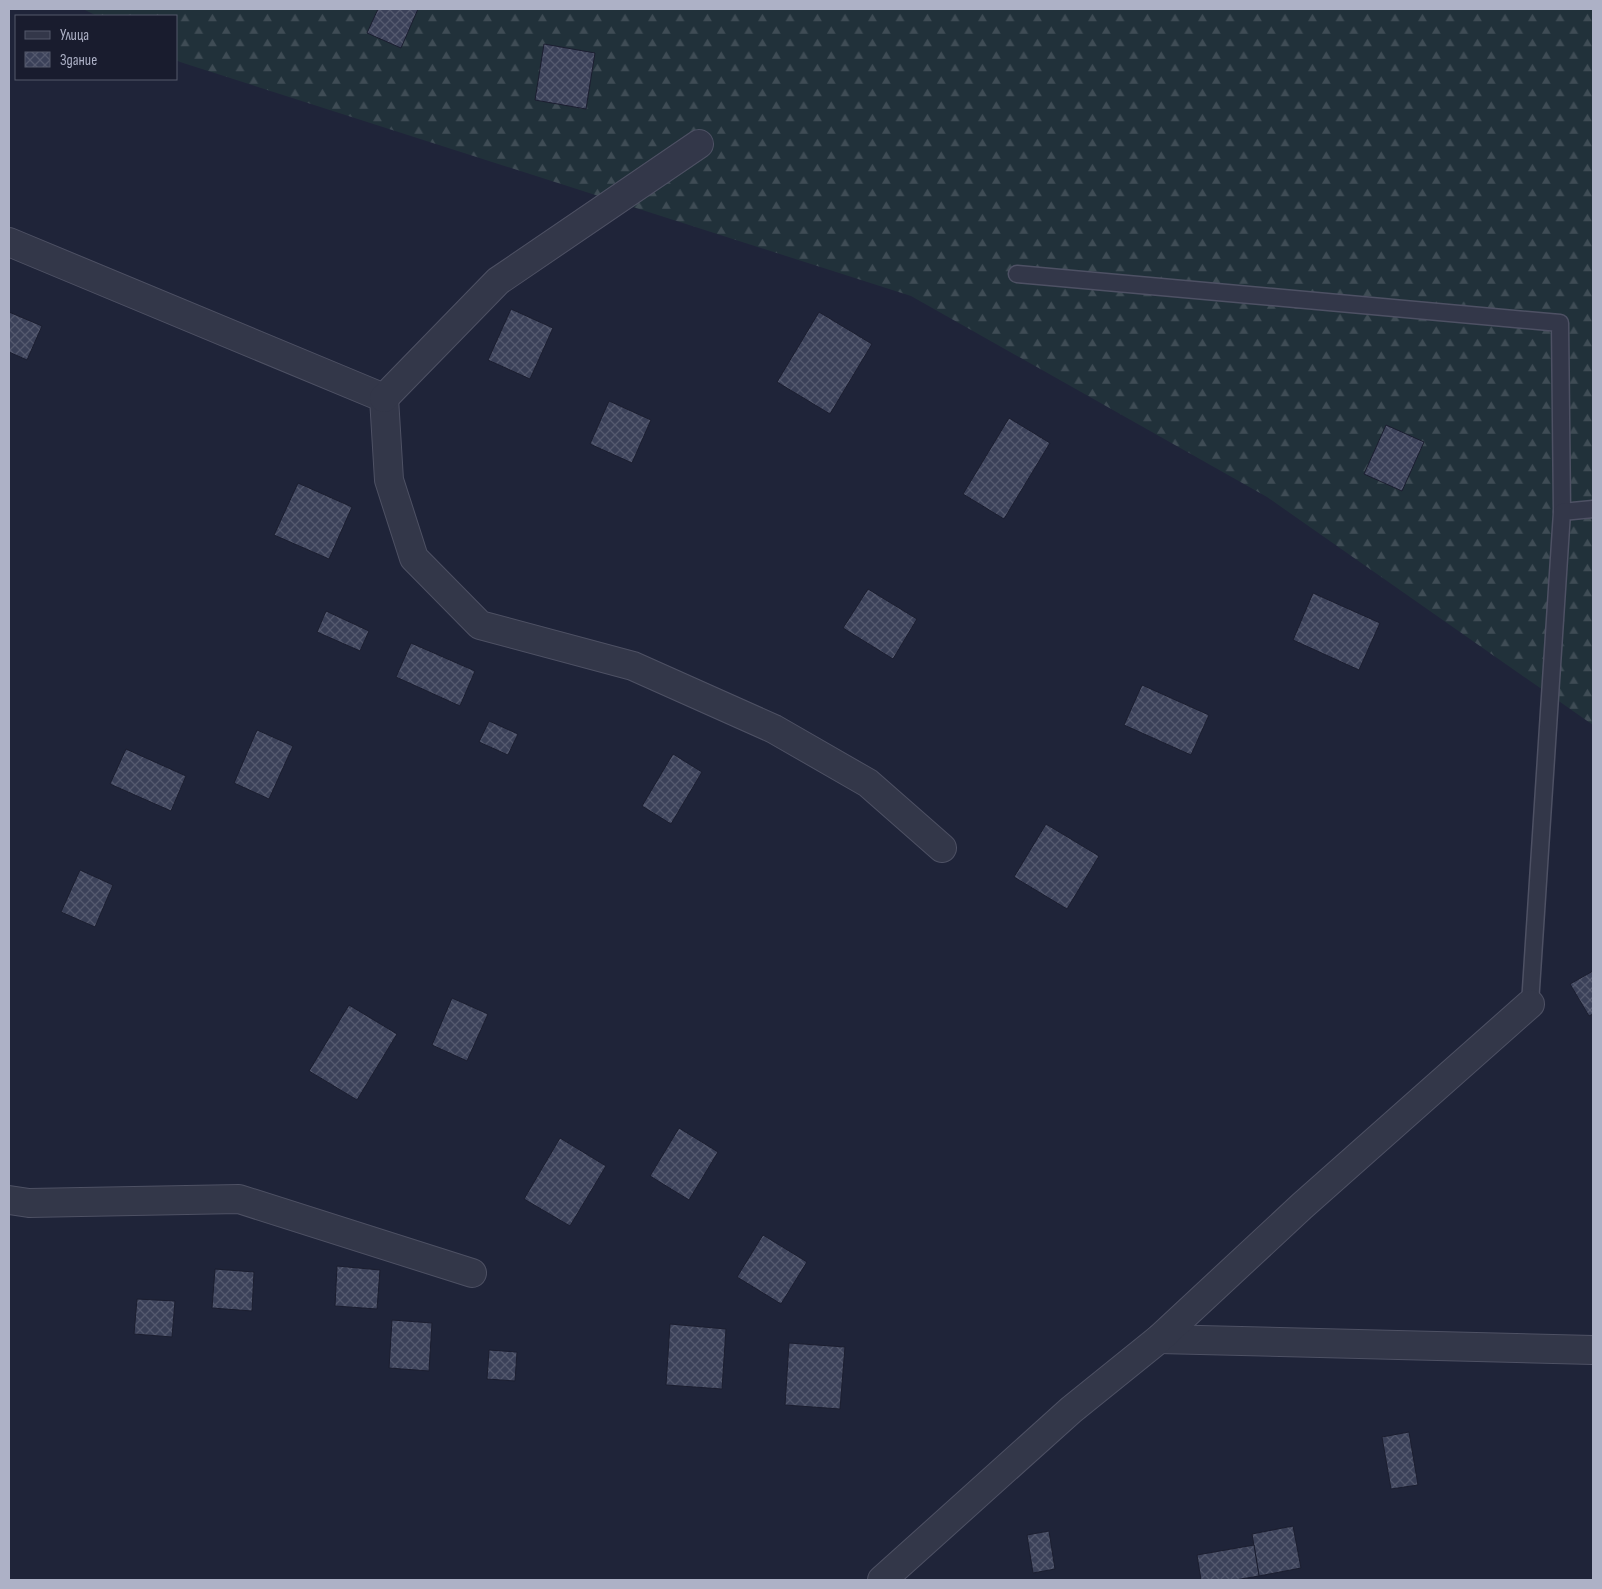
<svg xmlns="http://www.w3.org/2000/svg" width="1602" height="1589" viewBox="0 0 1602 1589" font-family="'Sofia Sans Condensed',sans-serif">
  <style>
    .forest { fill: url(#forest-firs) }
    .building { fill: url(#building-cross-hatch); stroke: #1b1e30 }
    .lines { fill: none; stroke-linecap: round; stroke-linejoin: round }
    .service-casing { stroke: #4e5164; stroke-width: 19 }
    .minor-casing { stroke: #4e5164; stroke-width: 30 }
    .service { stroke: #333749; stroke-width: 16 }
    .minor { stroke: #333749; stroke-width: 28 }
  </style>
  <defs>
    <pattern id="forest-firs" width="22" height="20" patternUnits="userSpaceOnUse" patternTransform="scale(1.25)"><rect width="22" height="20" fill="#21313a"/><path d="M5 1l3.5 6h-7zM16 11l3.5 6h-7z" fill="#3f4c55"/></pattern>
    <pattern id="building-cross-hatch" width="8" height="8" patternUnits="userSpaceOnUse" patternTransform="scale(1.25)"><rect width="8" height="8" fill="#3b4159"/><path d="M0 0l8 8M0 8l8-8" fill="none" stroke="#555a6f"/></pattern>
  </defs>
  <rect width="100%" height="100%" fill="#1f2439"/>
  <polygon class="forest" points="83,9 1593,9 1593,725 1267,497 911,296 180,62 176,60 176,16 97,16"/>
  <g class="building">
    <polygon points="378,9 418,9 401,48 367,33"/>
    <polygon points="544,44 595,53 586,109 535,100"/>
    <polygon points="511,309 553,328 530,379 488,360"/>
    <polygon points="9,312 42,326 27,360 9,352"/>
    <polygon points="819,312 872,344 830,414 777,382"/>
    <polygon points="609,401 651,420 632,463 590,444"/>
    <polygon points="1009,418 1050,443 1004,519 963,494"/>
    <polygon points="1386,425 1424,442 1402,491 1364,474"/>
    <polygon points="298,483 352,507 329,559 274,535"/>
    <polygon points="868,589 917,619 893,659 843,628"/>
    <polygon points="1313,593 1380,623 1359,670 1293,640"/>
    <polygon points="326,611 369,631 360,651 317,632"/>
    <polygon points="411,643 475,671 460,706 396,677"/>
    <polygon points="1142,685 1209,715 1191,755 1124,725"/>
    <polygon points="489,721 518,734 508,755 479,742"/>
    <polygon points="257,730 293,746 269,799 234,783"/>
    <polygon points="126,749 186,776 171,811 110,784"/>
    <polygon points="673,754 702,772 671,824 642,806"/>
    <polygon points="1046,824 1099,856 1067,909 1014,877"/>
    <polygon points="80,870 113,885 95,927 61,912"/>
    <polygon points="1593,971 1593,1014 1589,1016 1570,984"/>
    <polygon points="452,998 488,1014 467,1061 432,1045"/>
    <polygon points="349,1005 397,1034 357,1100 309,1071"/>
    <polygon points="679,1128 718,1152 689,1200 650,1176"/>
    <polygon points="560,1138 606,1166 570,1226 524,1199"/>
    <polygon points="763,1235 807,1262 781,1304 737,1277"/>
    <polygon points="337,1266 380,1270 377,1309 335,1306"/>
    <polygon points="215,1269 254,1272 252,1311 212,1308"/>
    <polygon points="137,1299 175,1301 172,1337 134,1334"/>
    <polygon points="392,1320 432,1323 429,1371 389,1368"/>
    <polygon points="670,1324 726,1329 722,1389 666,1385"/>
    <polygon points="789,1343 845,1347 840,1409 785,1405"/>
    <polygon points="489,1350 517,1352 515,1381 487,1379"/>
    <polygon points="1409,1432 1418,1485 1391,1489 1382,1437"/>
    <polygon points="1293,1526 1301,1568 1259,1576 1252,1534"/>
    <polygon points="1049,1531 1055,1569 1033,1573 1027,1535"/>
    <polygon points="1254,1545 1259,1576 1235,1580 1201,1580 1197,1555"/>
  </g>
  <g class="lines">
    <g class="service-casing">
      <g id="service">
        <polyline points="1017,274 1560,323 1562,512"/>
        <polyline points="1530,1004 1562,512 1593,509"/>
      </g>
    </g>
    <g class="minor-casing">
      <g id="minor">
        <polyline points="9,242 384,398 389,480 414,558 480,625 633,666 774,729 868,783 942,848"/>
        <polyline points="384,398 498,281 699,144"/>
        <polyline points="9,1200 29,1203 239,1199 472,1273"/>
        <polyline points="1159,1339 1593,1350"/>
        <polyline points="882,1580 1071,1410 1159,1339 1302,1206 1530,1004"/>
      </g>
    </g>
    <use href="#service" class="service"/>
    <use href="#minor" class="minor"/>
  </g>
  <rect width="1602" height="1589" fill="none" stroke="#adb1c6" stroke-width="20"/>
  <rect x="15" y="15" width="162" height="65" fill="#191c2e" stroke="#54586b"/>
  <rect x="25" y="31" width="25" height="8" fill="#333749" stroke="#54586b"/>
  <text x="60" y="40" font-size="15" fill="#adb1c6">Улица</text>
  <rect x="25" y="52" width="25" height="15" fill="url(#building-cross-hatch)" stroke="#54586b"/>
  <text x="60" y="65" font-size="15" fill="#adb1c6">Здание</text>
</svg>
